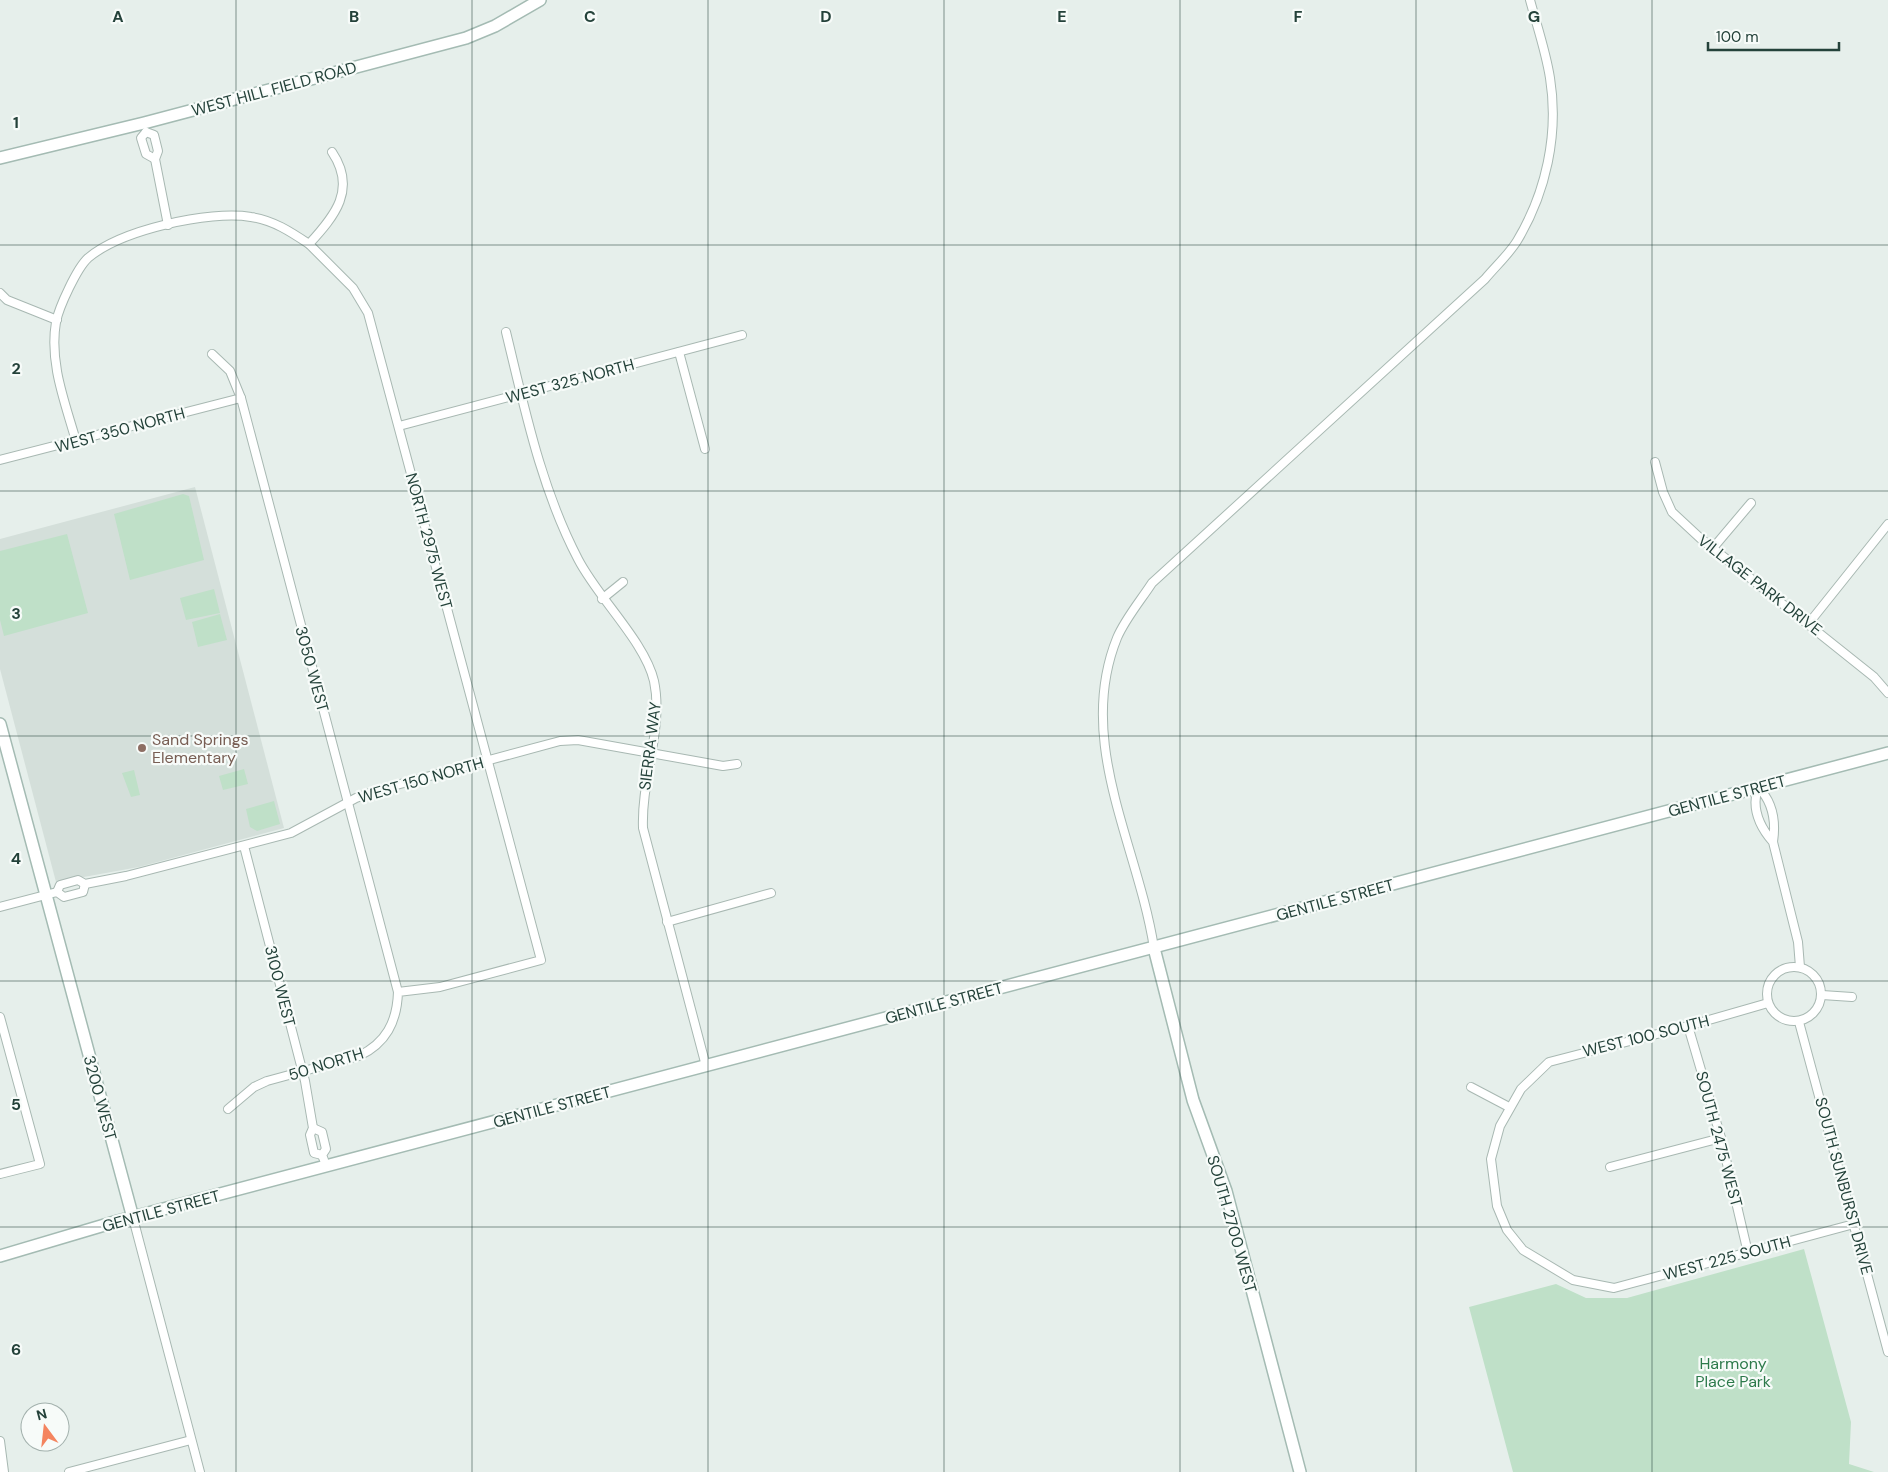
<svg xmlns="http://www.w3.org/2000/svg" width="1888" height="1472" viewBox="0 0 1888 1472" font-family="'DM Sans',sans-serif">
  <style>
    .built { fill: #d4dfda }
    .green { fill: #bfe0c8 }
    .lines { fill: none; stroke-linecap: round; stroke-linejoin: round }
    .street-casing { stroke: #a8b8b2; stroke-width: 10 }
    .secondary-casing { stroke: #a4bbb3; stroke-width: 14 }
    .street { stroke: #fff; stroke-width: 8 }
    .secondary { stroke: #fff; stroke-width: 11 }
    .grid { fill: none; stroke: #24423a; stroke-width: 1; stroke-opacity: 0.55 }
    .education-dot { fill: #8d6e63; stroke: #f7fbf9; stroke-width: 2 }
    .labels { text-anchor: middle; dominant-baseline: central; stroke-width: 4.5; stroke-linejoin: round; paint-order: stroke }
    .street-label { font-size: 16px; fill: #24423a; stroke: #f7fbf9 }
    .education-label { font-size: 16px; fill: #785e54; stroke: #f7fbf9; text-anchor: start }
    .park-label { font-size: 16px; fill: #2d7a4b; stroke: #f7fbf9 }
    .grid-label { font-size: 16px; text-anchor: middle; font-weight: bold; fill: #24423a; stroke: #f7fbf9; stroke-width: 4.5; stroke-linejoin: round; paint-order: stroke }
  </style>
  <rect width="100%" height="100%" fill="#e6efeb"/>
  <polygon class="built" points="195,487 284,828 139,867 56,882 0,669 0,539"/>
  <g class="green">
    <polygon points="183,494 189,496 204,560 130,580 114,514"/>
    <polygon points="67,534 88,613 4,636 0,620 0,551"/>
    <polygon points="214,589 220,613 186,620 180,598"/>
    <polygon points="220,614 227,640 198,647 192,622"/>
    <polygon points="244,769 248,784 223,790 219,776"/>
    <polygon points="134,770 140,795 131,797 122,773"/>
    <polygon points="274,801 280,824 257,831 250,827 246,809"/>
    <polygon points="1804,1249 1851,1422 1849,1464 1874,1472 1513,1472 1469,1307 1556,1284 1586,1298 1627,1298"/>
  </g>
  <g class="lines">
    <g class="street-casing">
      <g id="street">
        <polyline points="146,132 154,135 158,151 155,159 168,225"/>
        <polyline points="146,132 141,138 146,154 155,159"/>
        <polyline points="0,293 7,300 57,320"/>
        <path d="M506,332C525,410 541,488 578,559C598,598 645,642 654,681C664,728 641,779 643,828L706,1066"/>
        <polyline points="679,352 705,449"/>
        <polyline points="212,354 230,371 241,398 398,992"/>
        <polyline points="399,426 742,335"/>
        <path d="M76,441C65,402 49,363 56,322C59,307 77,268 88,258C121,230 209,210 251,217C273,220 291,232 309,244"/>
        <polyline points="0,460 241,398"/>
        <polyline points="1655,462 1663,492 1672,512 1700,538 1874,677 1888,693"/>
        <polyline points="1713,548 1751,503"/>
        <polyline points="602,599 623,582"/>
        <polyline points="1809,623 1888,524"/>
        <path d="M1773,842C1759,826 1751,808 1758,787C1773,802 1776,822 1773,842L1798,942L1800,967"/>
        <polyline points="244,846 305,1081 313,1128 310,1135 314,1153 322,1155"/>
        <polyline points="57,892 60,885 78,880 85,884 126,876 291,833 356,798 378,790 560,741 578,740 723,766 737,764"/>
        <polyline points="0,907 57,892 64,897 83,892 85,884"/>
        <polyline points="667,922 771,893"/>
        <path d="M1154,948C1138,845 1075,742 1117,638C1125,619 1141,600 1152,583L1485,279C1495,267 1509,254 1517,241C1546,193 1559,134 1550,78C1546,52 1537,26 1530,0"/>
        <circle cx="1794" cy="994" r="27"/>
        <polyline points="1822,995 1852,997"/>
        <polyline points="1768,1003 1688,1026 1549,1062 1521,1089 1500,1126 1491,1159 1497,1206 1507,1230 1523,1250 1573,1280 1614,1288 1854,1224"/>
        <polyline points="0,1017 40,1164 0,1174"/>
        <polyline points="1799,1022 1888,1352"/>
        <polyline points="1688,1026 1721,1138 1748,1253"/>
        <polyline points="1471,1087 1509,1107"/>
        <path d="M228,1109L254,1087L267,1081L359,1056C386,1043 397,1022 398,992L440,987L541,960L368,313L353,288L309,244C335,216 357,189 332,152"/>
        <polyline points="313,1128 322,1132 326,1149 322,1155 324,1160"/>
        <polyline points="1610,1167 1721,1138"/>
        <polyline points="133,1218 200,1472"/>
        <polyline points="0,1441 4,1472"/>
        <polyline points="69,1472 191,1440"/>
      </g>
    </g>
    <g class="secondary-casing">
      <g id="secondary">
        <polyline points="0,158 144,123 466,38 495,26 540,0"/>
        <polyline points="0,724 133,1218"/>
        <polyline points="1154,948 1193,1100 1226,1191 1300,1472"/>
        <polyline points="0,1256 118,1221 1888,753"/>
      </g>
    </g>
    <use href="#street" class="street"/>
    <use href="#secondary" class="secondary"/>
  </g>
  <path class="grid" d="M236,0V1472M472,0V1472M708,0V1472M944,0V1472M1180,0V1472M1416,0V1472M1652,0V1472M0,245H1888M0,491H1888M0,736H1888M0,981H1888M0,1227H1888"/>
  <circle class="education-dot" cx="142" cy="748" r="5"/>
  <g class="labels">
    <g class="street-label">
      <text transform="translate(274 89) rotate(-15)">WEST HILL FIELD ROAD</text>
      <text transform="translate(570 381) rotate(-15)">WEST 325 NORTH</text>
      <text transform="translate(120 430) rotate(-15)">WEST 350 NORTH</text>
      <text transform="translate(429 541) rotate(75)">NORTH 2975 WEST</text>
      <text transform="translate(1760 585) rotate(38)">VILLAGE PARK DRIVE</text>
      <text transform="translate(312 669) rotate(75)">3050 WEST</text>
      <text transform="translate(650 746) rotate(-83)">SIERRA WAY</text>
      <text transform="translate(421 780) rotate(-16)">WEST 150 NORTH</text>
      <text transform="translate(1727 796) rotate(-15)">GENTILE STREET</text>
      <text transform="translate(1335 900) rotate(-15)">GENTILE STREET</text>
      <text transform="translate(280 986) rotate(76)">3100 WEST</text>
      <text transform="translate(944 1003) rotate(-15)">GENTILE STREET</text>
      <text transform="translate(1646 1036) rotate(-14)">WEST 100 SOUTH</text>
      <text transform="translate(326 1064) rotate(-17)">50 NORTH</text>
      <text transform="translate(100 1098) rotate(75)">3200 WEST</text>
      <text transform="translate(552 1107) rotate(-15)">GENTILE STREET</text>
      <text transform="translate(1719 1139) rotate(75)">SOUTH 2475 WEST</text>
      <text transform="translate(1844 1186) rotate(75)">SOUTH SUNBURST DRIVE</text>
      <text transform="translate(161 1211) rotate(-15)">GENTILE STREET</text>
      <text transform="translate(1232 1224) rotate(74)">SOUTH 2700 WEST</text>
      <text transform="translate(1727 1258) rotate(-15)">WEST 225 SOUTH</text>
    </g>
    <g class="education-label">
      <text x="152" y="739">Sand Springs<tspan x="152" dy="18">Elementary</tspan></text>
    </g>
    <g class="park-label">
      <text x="1733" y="1363">Harmony<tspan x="1733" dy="18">Place Park</tspan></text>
    </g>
  </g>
  <g class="grid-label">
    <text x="118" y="22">A</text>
    <text x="354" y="22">B</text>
    <text x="590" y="22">C</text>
    <text x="826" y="22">D</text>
    <text x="1062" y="22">E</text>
    <text x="1298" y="22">F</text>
    <text x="1534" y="22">G</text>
    <text x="16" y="128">1</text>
    <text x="16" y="374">2</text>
    <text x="16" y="619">3</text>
    <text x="16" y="864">4</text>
    <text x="16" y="1110">5</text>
    <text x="16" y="1355">6</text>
  </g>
  <g transform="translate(45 1427) rotate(345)"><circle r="24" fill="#f7fbf9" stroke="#a3b1ad"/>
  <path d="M0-4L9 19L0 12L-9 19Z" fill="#f4845f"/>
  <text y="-8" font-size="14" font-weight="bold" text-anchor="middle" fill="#24423a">N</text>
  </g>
  <path d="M1708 42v8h131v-8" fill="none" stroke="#24423a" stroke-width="2.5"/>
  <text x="1716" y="42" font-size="15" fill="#24423a" stroke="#f7fbf9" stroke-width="4" paint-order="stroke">100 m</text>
</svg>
